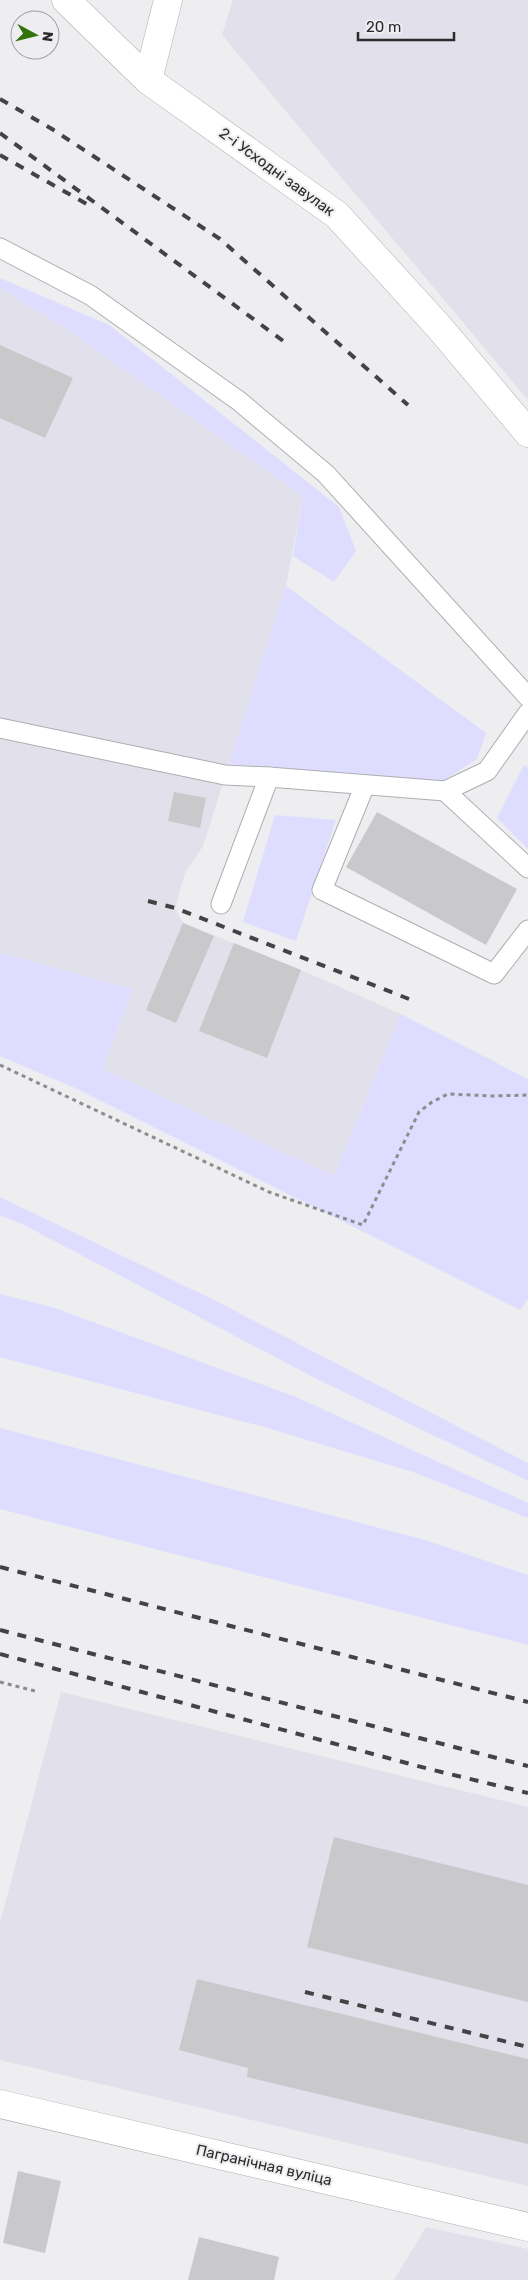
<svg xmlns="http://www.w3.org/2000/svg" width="528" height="2280" viewBox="0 0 528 2280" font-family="Rubik,sans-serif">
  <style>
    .built { fill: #e1e0eb }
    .green { fill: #deddff }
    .building { fill: #c9c8ca }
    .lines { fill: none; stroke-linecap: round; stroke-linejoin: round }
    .lane-casing { stroke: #aeaeb1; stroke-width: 21 }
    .street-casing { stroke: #aeaeb1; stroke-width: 29 }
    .secondary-casing { stroke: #aeaeb1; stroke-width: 29 }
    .path { stroke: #8d8d8f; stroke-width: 3; stroke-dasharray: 4 4; stroke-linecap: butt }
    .lane { stroke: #fff; stroke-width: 19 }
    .street { stroke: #fff; stroke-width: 28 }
    .secondary { stroke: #fff; stroke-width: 28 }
    .rail { stroke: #434244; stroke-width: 4; stroke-dasharray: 9 9; stroke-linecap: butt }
    .labels { text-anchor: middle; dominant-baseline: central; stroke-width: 4; stroke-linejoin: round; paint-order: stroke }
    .street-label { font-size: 15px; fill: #2b2b2c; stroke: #eeedf0 }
  </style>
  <rect width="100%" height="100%" fill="#eeedf0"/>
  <g class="built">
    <polygon points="233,0 528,0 528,400 222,35"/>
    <polygon points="0,288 62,326 303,496 286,586 203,846 185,873 175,908 183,923 301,970 401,1014 334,1176 102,1069 133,989 0,953"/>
    <polygon points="61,1692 528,1807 528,2186 0,2060 0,1923"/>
    <polygon points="426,2227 528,2249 528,2280 394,2280"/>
  </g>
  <g class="green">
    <polygon points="0,278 109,325 339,507 356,551 334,582 293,556 303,496 62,326 0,288"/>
    <polygon points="286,586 486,733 477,759 441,782 229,764"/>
    <polygon points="524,765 528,768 528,849 497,818"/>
    <polygon points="275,815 336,820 296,941 243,922"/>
    <polygon points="0,953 133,989 102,1069 334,1176 401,1014 528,1079 528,1299 520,1310 75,1088 0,1056"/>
    <polygon points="0,1197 214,1300 528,1463 528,1481 317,1379 24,1225 0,1215"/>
    <polygon points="0,1294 55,1308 296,1397 528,1503 528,1518 413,1472 264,1427 0,1357"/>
    <polygon points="0,1428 425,1540 528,1575 528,1645 0,1509"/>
  </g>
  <g class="building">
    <polygon points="0,345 73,378 45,438 0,418"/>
    <polygon points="174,792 206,798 200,828 168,821"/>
    <polygon points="377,812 517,889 486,945 346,867"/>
    <polygon points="183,923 214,936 176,1023 146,1010"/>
    <polygon points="234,943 301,970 267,1058 199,1031"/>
    <polygon points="334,1837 528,1885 528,2002 307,1947"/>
    <polygon points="197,1979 528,2059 528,2144 247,2077 248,2068 179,2050"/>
    <polygon points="18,2171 61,2181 45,2253 3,2243"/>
    <polygon points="199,2237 279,2257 274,2280 188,2280"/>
  </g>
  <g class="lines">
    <g class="lane-casing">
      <g id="lane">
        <polyline points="0,248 90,295 239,401 326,474 528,697"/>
        <polyline points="0,728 225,775 269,777"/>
        <polyline points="365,785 322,890 494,974 528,930"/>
        <polyline points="445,791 528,868"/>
        <polyline points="221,904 269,777 445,791 487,771 528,713"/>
      </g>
    </g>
    <g class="street-casing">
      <polyline id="street" points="148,80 168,0"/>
    </g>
    <g class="secondary-casing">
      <g id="secondary">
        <polyline points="66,0 148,80 337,215 439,327 528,433"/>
        <polyline points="0,2104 528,2227"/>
      </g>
    </g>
    <g class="path">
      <polyline points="0,1065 269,1192 363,1225 419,1112 432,1102 448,1094 493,1096 528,1095"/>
      <polyline points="0,1682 35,1691"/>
    </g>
    <use href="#lane" class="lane"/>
    <use href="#street" class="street"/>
    <use href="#secondary" class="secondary"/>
    <g class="rail">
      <polyline points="0,99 52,129 220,239 408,405"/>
      <polyline points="0,133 286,343"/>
      <polyline points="0,155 92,207"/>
      <polyline points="148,901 175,908 409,999"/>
      <polyline points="0,1567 528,1702"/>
      <polyline points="0,1630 528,1766"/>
      <polyline points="0,1654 429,1769 528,1793"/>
      <polyline points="305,1992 528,2047"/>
    </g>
  </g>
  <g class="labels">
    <g class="street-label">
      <text transform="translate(277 172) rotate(36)">2-і Усходні завулак</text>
      <text transform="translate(264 2165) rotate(13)">Пагранічная вуліца</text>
    </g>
  </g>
  <g transform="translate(35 35) rotate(97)"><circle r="24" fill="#eeedf0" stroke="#a09fa2"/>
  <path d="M0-4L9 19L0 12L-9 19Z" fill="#30720c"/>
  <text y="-8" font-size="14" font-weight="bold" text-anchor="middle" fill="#2b2b2c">N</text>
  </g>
  <path d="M358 32v8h96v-8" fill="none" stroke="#2b2b2c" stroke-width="2.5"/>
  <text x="366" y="32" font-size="15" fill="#2b2b2c" stroke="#eeedf0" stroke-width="4" paint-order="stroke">20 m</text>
</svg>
